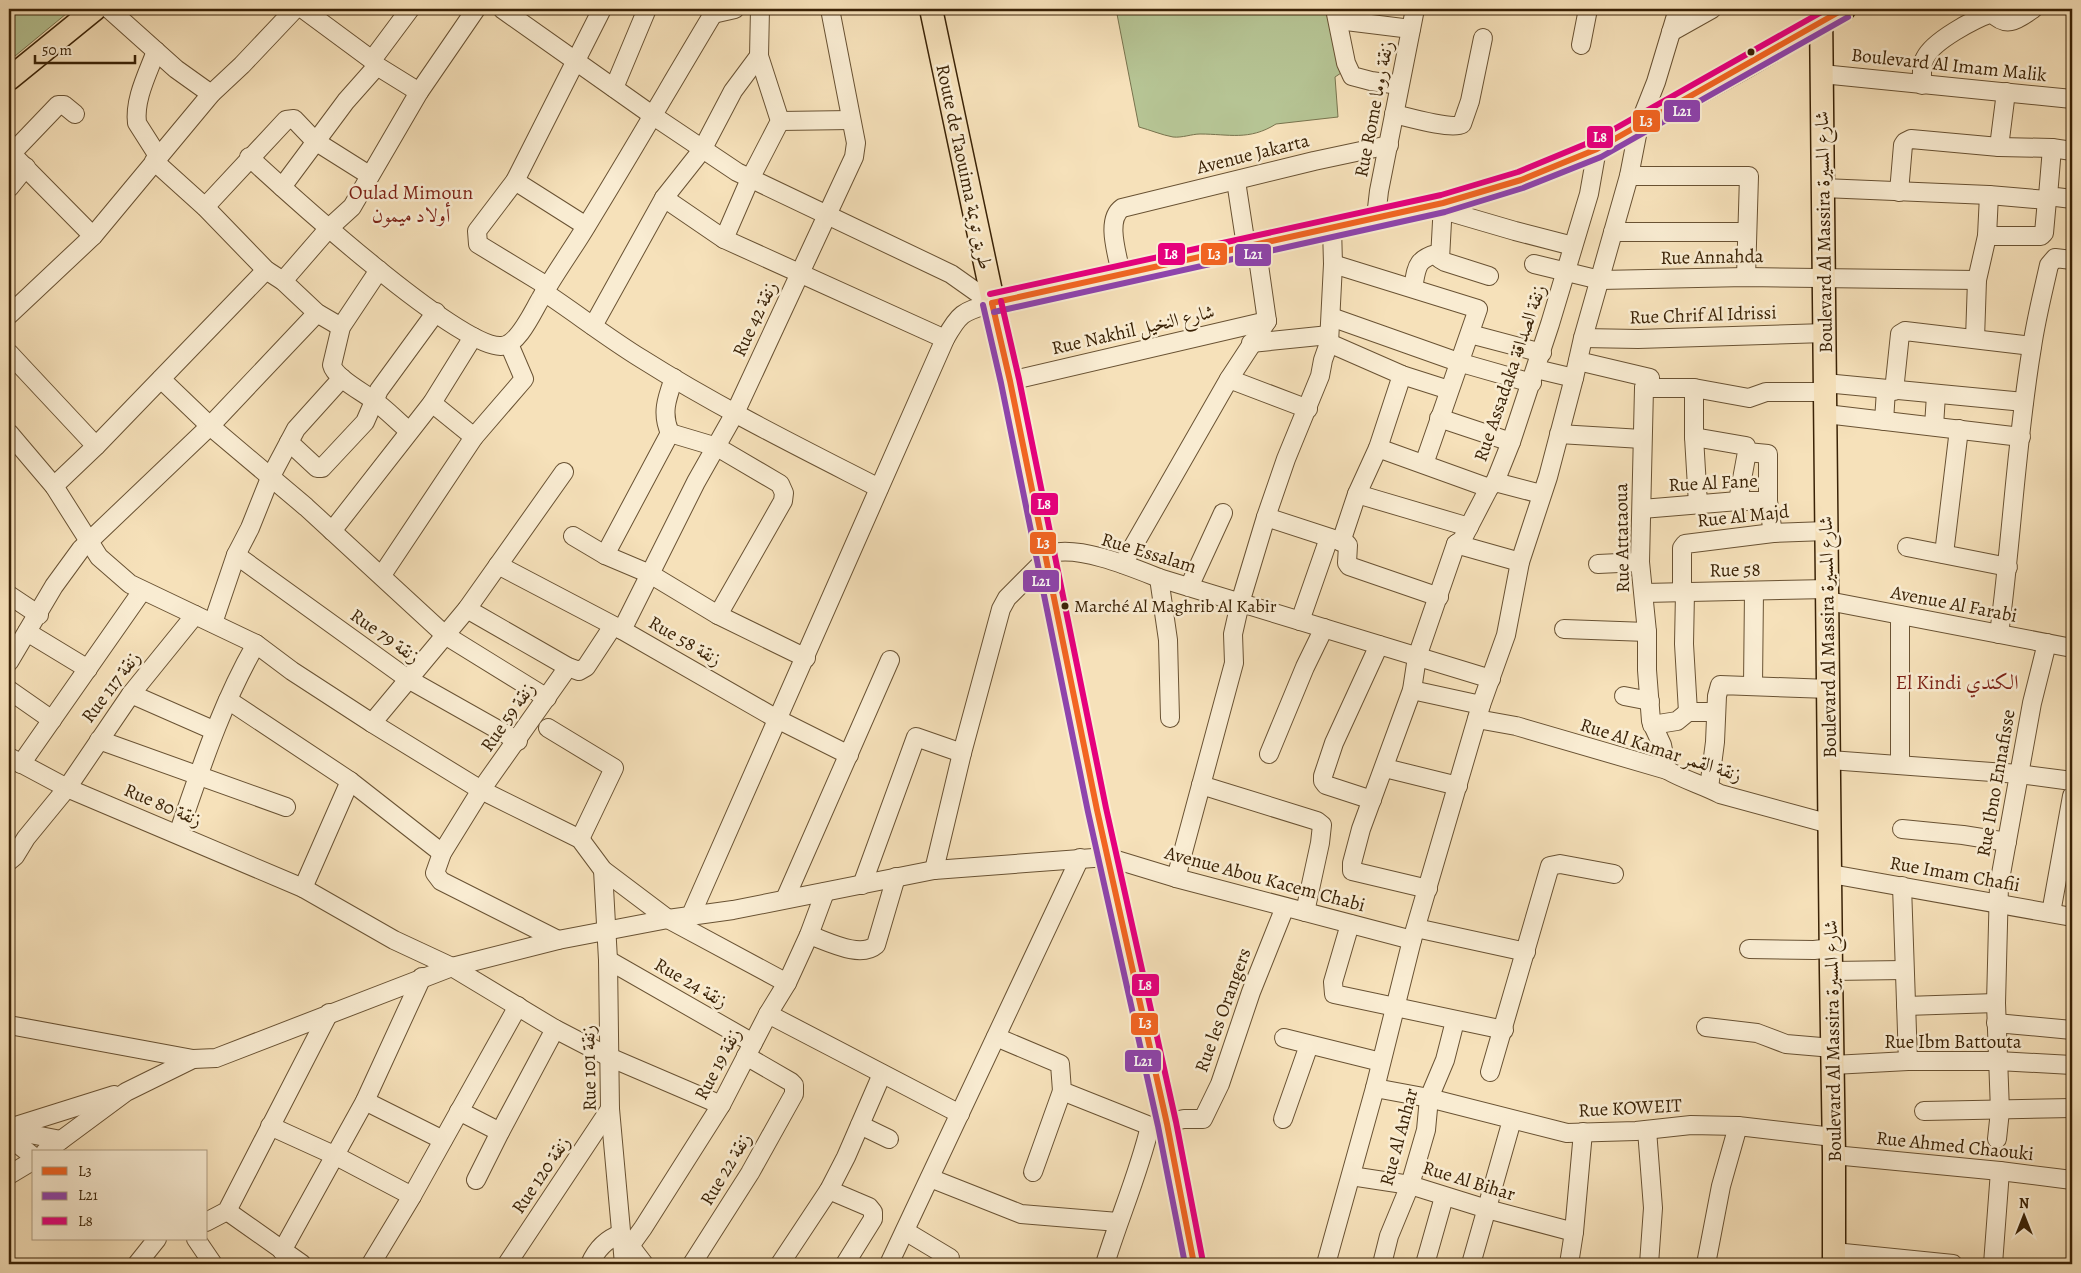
<svg xmlns="http://www.w3.org/2000/svg" width="2081" height="1273" viewBox="0 0 2081 1273" font-family="Alegreya,Amiri,serif">
  <style>
    .green { fill: #b6c494; stroke: #78734d }
    .lines { fill: none; stroke-linecap: round; stroke-linejoin: round }
    .minor-casing { stroke: #695233; stroke-width: 20 }
    .major-casing { stroke: #3a2206; stroke-width: 25 }
    .minor { stroke: #f9ecd2; stroke-width: 18 }
    .major { stroke: #f6e1ba; stroke-width: 22 }
    .bus-1-casing { stroke: #f9ecd2; stroke-width: 10 }
    .bus-2-casing { stroke: #f9ecd2; stroke-width: 10 }
    .bus-3-casing { stroke: #f9ecd2; stroke-width: 10 }
    .bus-1 { stroke: #f26522; stroke-width: 6 }
    .bus-2 { stroke: #8e44ad; stroke-width: 6 }
    .bus-3 { stroke: #e5007d; stroke-width: 6 }
    .bus-dot { fill: #3a2206; stroke: #f9ecd2; stroke-width: 2 }
    .labels { text-anchor: middle; dominant-baseline: central; stroke-width: 5; stroke-linejoin: round; paint-order: stroke }
    .bus-label { font-size: 18px; fill: #3a2206; stroke: #f9ecd2; text-anchor: start }
    .street-label { font-size: 19px; fill: #3a2206; stroke: #f9ecd2 }
    .neighbourhood-label { font-size: 20px; fill: #7a1f14; stroke: #f9ecd2 }
    .line-badge { stroke: #f9ecd2; stroke-width: 2 }
    .badge-label { font-size: 14px; text-anchor: middle; font-weight: bold; fill: #fff }
  </style>
  <rect width="100%" height="100%" fill="#f6e1ba"/>
  <filter id="stains"><feTurbulence type="fractalNoise" baseFrequency=".004" numOctaves="4"/><feColorMatrix values="0 0 0 0 .2 0 0 0 0 .09 0 0 0 0 .02 0 0 0 .5 -.17"/></filter>
  <radialGradient id="worn" r=".72"><stop offset=".6" stop-color="#630" stop-opacity="0"/><stop offset="1" stop-color="#630" stop-opacity=".3"/></radialGradient>
  <g class="green">
    <polygon points="9,9 72,9 9,61"/>
    <path d="M1116,9H1331L1344,71L1335,77L1338,117L1276,124C1249,141 1229,134 1200,134C1192,134 1182,138 1173,137C1162,135 1150,130 1139,127Z"/>
  </g>
  <g class="lines">
    <g class="minor-casing">
      <g id="minor">
        <polyline points="109,9 176,69 211,94"/>
        <polyline points="303,9 372,60 377,66 419,92"/>
        <polyline points="502,9 652,115 737,172 951,274 992,303"/>
        <polyline points="1335,9 1346,63 1352,76 1371,81 1399,85"/>
        <polyline points="713,14 735,9"/>
        <polyline points="1338,20 1411,29"/>
        <polyline points="1671,32 1712,9"/>
        <polyline points="1581,45 1588,9"/>
        <path d="M156,51C148,73 134,99 137,123L158,156"/>
        <polyline points="372,60 410,9"/>
        <polyline points="1822,74 2072,99"/>
        <path d="M1922,85C1922,76 1921,65 1925,58C1933,41 1974,19 1992,13C2007,29 2018,19 2033,9"/>
        <polyline points="614,88 647,9"/>
        <path d="M1394,114C1407,117 1452,130 1462,124L1470,101L1483,38"/>
        <polyline points="780,121 851,120"/>
        <polyline points="1999,147 2006,92"/>
        <polyline points="2052,148 2048,196 2072,199"/>
        <polyline points="9,151 93,236"/>
        <polyline points="12,153 58,105 64,105 75,114"/>
        <path d="M249,157C287,192 458,348 501,346C518,346 533,311 541,298C555,273 572,250 587,225C630,155 671,84 713,14L714,9"/>
        <polyline points="154,161 205,207 266,270 283,281 317,313 341,327"/>
        <polyline points="1629,176 1749,176 1746,277"/>
        <polyline points="515,181 586,226"/>
        <polyline points="1236,181 1246,246"/>
        <polyline points="282,187 346,101 377,66"/>
        <polyline points="9,188 26,167"/>
        <polyline points="1823,188 1989,195 2047,200 2048,196"/>
        <polyline points="1899,192 1903,145 1905,142 1911,139 1999,147 2052,148 2072,151"/>
        <polyline points="664,198 724,239 945,339"/>
        <polyline points="1443,203 1440,259 1445,262 1489,276"/>
        <polyline points="205,207 286,120 294,119 315,141 369,175"/>
        <polyline points="1443,210 1515,231 1573,246"/>
        <polyline points="1376,217 1379,191 1415,9"/>
        <polyline points="1613,232 1747,232"/>
        <polyline points="1987,236 2041,236 2044,233 2047,200"/>
        <polyline points="724,239 750,179 780,121 759,56 760,9"/>
        <polyline points="1256,244 1267,321"/>
        <polyline points="1333,264 1478,309 1424,464"/>
        <polyline points="1534,264 1600,280 1746,277 1977,280"/>
        <path d="M379,270L341,327L332,365C335,378 363,392 373,400C386,409 397,421 409,431"/>
        <path d="M1121,274C1118,256 1105,220 1122,208L1314,161L1389,145"/>
        <polyline points="283,281 329,228 352,207 419,92 476,9"/>
        <polyline points="547,286 478,244 477,231 515,181 602,9"/>
        <path d="M1413,288C1417,266 1416,259 1439,253"/>
        <path d="M544,292C577,314 608,338 642,359C718,407 799,447 879,488"/>
        <polyline points="9,315 93,236 211,94 242,65 295,9"/>
        <polyline points="1331,317 1458,362 1532,383"/>
        <polyline points="593,326 664,198 702,150 733,91 759,56"/>
        <polyline points="1470,334 1542,353"/>
        <polyline points="1583,338 1638,339 1825,333"/>
        <polyline points="1975,339 1977,280 1987,236 1989,195"/>
        <polyline points="1251,343 1329,335"/>
        <polyline points="1329,343 1402,375 1449,390"/>
        <polyline points="9,353 96,446"/>
        <polyline points="1578,361 1650,378 1644,388 1640,562 1647,632 1647,670 1651,721 1662,745 1667,770"/>
        <polyline points="1536,369 1574,378"/>
        <polyline points="161,379 210,426 306,507 445,635 547,698"/>
        <polyline points="1229,379 1308,409"/>
        <polyline points="1010,381 1267,321"/>
        <polyline points="1825,383 2024,402"/>
        <polyline points="1644,388 1694,388 1749,398 1766,392 1825,392"/>
        <polyline points="1694,388 1694,437 1698,504"/>
        <polyline points="1894,391 1900,334 1905,331 2032,346"/>
        <polyline points="432,403 474,437"/>
        <polyline points="1826,414 2021,437"/>
        <polyline points="1439,418 1511,442"/>
        <polyline points="1884,421 1886,390"/>
        <polyline points="1934,426 1936,395"/>
        <polyline points="9,433 54,486 99,557 130,584 256,644 292,671 372,723 481,790 580,839 603,870 668,919 787,983"/>
        <polyline points="670,433 717,447 780,484 784,493 783,501 718,615"/>
        <polyline points="1559,434 1642,439"/>
        <polyline points="1694,437 1746,446 1747,452 1738,501"/>
        <polyline points="289,442 317,468 322,468 365,422 379,390 436,312"/>
        <polyline points="1378,448 1489,488"/>
        <polyline points="1747,452 1768,454 1768,501"/>
        <polyline points="1495,482 1541,494"/>
        <polyline points="54,486 96,446 266,270"/>
        <polyline points="1357,494 1469,527"/>
        <polyline points="1642,509 1738,501 1768,501 1773,533"/>
        <polyline points="1266,517 1346,543 1348,545 1347,563 1349,566 1439,597"/>
        <polyline points="332,531 432,403 473,337"/>
        <polyline points="573,536 605,555 650,574 718,615 806,658"/>
        <polyline points="1341,542 1357,494 1378,448 1402,375"/>
        <polyline points="1456,544 1520,562"/>
        <polyline points="1907,547 2008,567"/>
        <polyline points="1944,554 1959,429"/>
        <polyline points="236,555 408,679 518,741"/>
        <path d="M605,555L670,433C661,413 667,398 674,378"/>
        <polyline points="1123,564 1229,379 1267,321"/>
        <polyline points="1598,564 1640,562"/>
        <polyline points="498,565 622,630 777,719 849,755"/>
        <polyline points="382,575 474,437 524,379 509,344"/>
        <polyline points="1159,578 1168,640 1170,718"/>
        <polyline points="1189,587 1223,513"/>
        <polyline points="1682,592 1682,548 1685,544 1773,533 1826,531"/>
        <polyline points="1685,592 1684,644 1688,712"/>
        <polyline points="1644,593 1828,589"/>
        <polyline points="9,595 39,615"/>
        <polyline points="1828,601 2072,648"/>
        <polyline points="467,609 568,667 579,671 586,667 613,626"/>
        <polyline points="1900,615 1900,765"/>
        <polyline points="1300,621 1329,538"/>
        <polyline points="213,623 236,555 250,528 270,478 296,429 342,378"/>
        <polyline points="1564,629 1647,632"/>
        <polyline points="622,630 696,482 735,413 854,157 856,143 830,9"/>
        <polyline points="27,632 88,669"/>
        <path d="M1999,634C2012,538 2016,442 2032,347C2036,319 2043,292 2049,265L2055,258L2072,260"/>
        <polyline points="9,662 54,586 81,549 210,426 317,313"/>
        <polyline points="1753,685 1754,591"/>
        <polyline points="9,690 52,720"/>
        <polyline points="1412,690 1481,705"/>
        <polyline points="131,694 213,730"/>
        <polyline points="1624,696 1650,701"/>
        <polyline points="228,700 350,781 442,853"/>
        <path d="M1477,719L1516,726L1667,770C1684,780 1703,785 1720,794L1830,824"/>
        <polyline points="372,723 467,609 564,472"/>
        <polyline points="1652,725 1677,721 1688,712 1716,712"/>
        <polyline points="548,728 614,768 580,839"/>
        <polyline points="99,740 286,807"/>
        <polyline points="1269,754 1305,667 1324,628"/>
        <polyline points="9,757 67,788 303,888 394,940 452,967 555,1029 609,1057 721,1105"/>
        <polyline points="1830,760 2019,774 2072,781"/>
        <polyline points="21,764 142,591"/>
        <polyline points="1385,768 1458,786"/>
        <polyline points="1201,785 1317,821 1322,825 1320,843 1305,912"/>
        <polyline points="1709,788 1715,742 1717,696 1720,685 1829,689"/>
        <polyline points="1372,800 1326,785 1323,781 1323,776 1334,743 1379,645"/>
        <polyline points="1902,829 1963,835 2007,842"/>
        <path d="M178,834C201,768 221,705 256,644"/>
        <polyline points="9,861 15,856 26,838 67,788 131,694 195,615"/>
        <polyline points="603,870 608,960 610,1109 624,1264"/>
        <path d="M934,870L962,753L1001,609L1007,598L1052,553C1081,546 1131,567 1159,578L1491,679"/>
        <polyline points="1831,874 2072,917"/>
        <polyline points="1176,878 1234,663 1233,634 1240,603 1266,517 1286,459 1320,376 1323,360 1329,343 1333,264 1332,227"/>
        <polyline points="862,885 916,737 962,753"/>
        <polyline points="1902,886 1908,1061"/>
        <polyline points="303,888 350,781"/>
        <polyline points="1428,889 1352,871 1352,863 1361,829 1412,690 1417,657 1456,544 1462,540 1489,488 1495,482 1511,442 1550,324 1589,194 1597,149"/>
        <polyline points="785,899 890,660"/>
        <polyline points="2051,913 2072,796"/>
        <path d="M691,915L945,339C960,312 963,312 992,303"/>
        <polyline points="1350,924 1333,982 1334,994 1504,1030"/>
        <polyline points="1416,928 1526,952"/>
        <path d="M809,935C827,941 860,959 876,945L896,877"/>
        <polyline points="558,940 441,881 435,873 442,853 481,790 568,667"/>
        <polyline points="1749,949 1814,950 1832,948"/>
        <polyline points="608,960 753,1043"/>
        <polyline points="1831,971 1904,970"/>
        <polyline points="1906,1006 1996,1003"/>
        <polyline points="768,1014 960,1114"/>
        <polyline points="1996,1023 2072,1030"/>
        <polyline points="9,1025 193,1059 216,1058 452,967 558,940 668,919 733,910 934,870 1107,857 1176,878 1412,940"/>
        <polyline points="1706,1027 1757,1033 1786,1044 1833,1048"/>
        <polyline points="996,1037 1060,1064 1062,1091 1150,1126 1184,1119 1203,1119 1220,1084 1251,992 1285,907"/>
        <polyline points="1284,1038 1381,1062"/>
        <polyline points="1833,1065 1908,1061 1998,1061 2072,1065"/>
        <polyline points="1490,1072 1550,866 1560,864 1614,874"/>
        <polyline points="1375,1088 1429,1098 1567,1133 1636,1131 1691,1125 1738,1126 1833,1137"/>
        <polyline points="365,1101 443,1140"/>
        <polyline points="459,1111 500,1132"/>
        <polyline points="1924,1111 2072,1108"/>
        <polyline points="1283,1119 1309,1045"/>
        <polyline points="860,1125 889,1139"/>
        <polyline points="270,1126 336,1156 412,1196"/>
        <polyline points="9,1128 114,1095"/>
        <polyline points="9,1130 61,1140"/>
        <polyline points="1647,1130 1653,1208 1649,1264"/>
        <polyline points="9,1137 34,1157"/>
        <polyline points="1997,1139 2000,1111 1996,1003 1999,885 2032,703 2047,643"/>
        <polyline points="45,1152 126,1092 193,1059"/>
        <polyline points="1834,1155 2000,1171 2072,1180"/>
        <polyline points="1033,1172 1062,1091"/>
        <polyline points="9,1175 34,1160"/>
        <polyline points="1351,1176 1410,1185 1487,1209 1574,1232"/>
        <polyline points="930,1178 1021,1214 1118,1222"/>
        <polyline points="476,1180 500,1132 555,1029"/>
        <polyline points="829,1190 869,1207 873,1212 873,1219 845,1264"/>
        <polyline points="227,1211 302,1264"/>
        <polyline points="206,1222 227,1211 329,1013"/>
        <polyline points="905,1231 950,1258"/>
        <polyline points="196,1239 213,1264"/>
        <polyline points="630,1246 643,1228 721,1105 768,1014 787,983 809,935 825,892"/>
        <polyline points="282,1251 365,1101 422,977"/>
        <polyline points="1834,1252 1953,1264"/>
        <polyline points="137,1264 157,1239"/>
        <polyline points="371,1264 412,1196 518,1006"/>
        <polyline points="507,1264 610,1109"/>
        <path d="M590,1264C596,1250 606,1239 621,1234L644,1264"/>
        <polyline points="692,1264 750,1173 794,1094 794,1085 791,1082 746,1056"/>
        <polyline points="780,1264 829,1190 846,1157 882,1074"/>
        <polyline points="889,1264 1080,858"/>
        <path d="M1105,1264C1119,1218 1139,1173 1150,1126"/>
        <polyline points="1326,1264 1375,1088 1412,940 1481,705 1506,635 1520,562 1548,477 1574,378 1583,338 1629,176 1639,125 1656,82 1678,9"/>
        <polyline points="1382,1264 1389,1236 1410,1185 1426,1130 1429,1098 1445,1060 1455,1021"/>
        <polyline points="1425,1264 1444,1197"/>
        <polyline points="1471,1264 1512,1120"/>
        <polyline points="1569,1264 1574,1232 1583,1132"/>
        <polyline points="1706,1264 1721,1186 1738,1126"/>
        <polyline points="1993,1264 2000,1171"/>
      </g>
    </g>
    <g class="major-casing">
      <g id="major">
        <polyline points="931,9 1010,381 1097,810 1167,1124 1194,1264"/>
        <polyline points="1821,9 1831,971 1834,1155 1834,1264"/>
        <polyline points="9,79 95,9"/>
        <polyline points="992,303 1443,203 1521,180 1597,149 1746,66 1844,9"/>
      </g>
    </g>
    <use href="#minor" class="minor"/>
    <use href="#major" class="major"/>
    <g class="bus-1-casing">
      <g id="bus-1">
        <polyline points="992,303 1010,381 1097,810 1167,1124 1194,1264"/>
        <polyline points="992,303 1443,203 1521,180 1597,149 1844,9"/>
      </g>
    </g>
    <g class="bus-2-casing">
      <g id="bus-2">
        <polyline points="983,305 1001,383 1088,812 1158,1126 1185,1264"/>
        <polyline points="994,312 1445,212 1523,188 1601,157 1848,17"/>
      </g>
    </g>
    <g class="bus-3-casing">
      <g id="bus-3">
        <polyline points="990,294 1441,195 1518,172 1593,141 1827,9"/>
        <polyline points="1001,301 1019,379 1106,808 1176,1122 1203,1262"/>
      </g>
    </g>
    <use href="#bus-1" class="bus-1"/>
    <use href="#bus-2" class="bus-2"/>
    <use href="#bus-3" class="bus-3"/>
  </g>
  <g class="bus-dot">
    <circle cx="1751" cy="52" r="4.5"/>
    <circle cx="1065" cy="606" r="4.5"/>
  </g>
  <g class="labels">
    <g class="bus-label">
      <text x="1074" y="606">Marché Al Maghrib Al Kabir</text>
    </g>
    <g class="street-label">
      <text transform="translate(1949 65) rotate(6)">Boulevard Al Imam Malik</text>
      <text transform="translate(1374 109) rotate(-79)">Rue Rome زنقة روما</text>
      <text transform="translate(1253 154) rotate(-14)">Avenue Jakarta</text>
      <text transform="translate(964 167) rotate(78)">Route de Taouima طريق تويمة</text>
      <text transform="translate(1824 232) rotate(-91)">Boulevard Al Massira شارع المسيرة</text>
      <text transform="translate(1712 257) rotate(-1)">Rue Annahda</text>
      <text transform="translate(1703 315) rotate(-2)">Rue Chrif Al Idrissi</text>
      <text transform="translate(755 319) rotate(-65)">Rue 42 زنقة</text>
      <text transform="translate(1133 330) rotate(-13)">Rue Nakhil شارع النخيل</text>
      <text transform="translate(1510 373) rotate(-71)">Rue Assadaka زنقة الصداقة</text>
      <text transform="translate(1713 483) rotate(-3)">Rue Al Fane</text>
      <text transform="translate(1743 516) rotate(-6)">Rue Al Majd</text>
      <text transform="translate(1622 538) rotate(-91)">Rue Attataoua</text>
      <text transform="translate(1149 553) rotate(17)">Rue Essalam</text>
      <text transform="translate(1735 570) rotate(-1)">Rue 58</text>
      <text transform="translate(1954 604) rotate(11)">Avenue Al Farabi</text>
      <text transform="translate(385 636) rotate(35)">Rue 79 زنقة</text>
      <text transform="translate(1828 637) rotate(-91)">Boulevard Al Massira شارع المسيرة</text>
      <text transform="translate(685 641) rotate(30)">Rue 58 زنقة</text>
      <text transform="translate(111 687) rotate(-53)">Rue 117 زنقة</text>
      <text transform="translate(508 717) rotate(-55)">Rue 59 زنقة</text>
      <text transform="translate(1661 750) rotate(18)">Rue Al Kamar زنقة القمر</text>
      <text transform="translate(1996 783) rotate(-80)">Rue Ibno Ennafisse</text>
      <text transform="translate(163 805) rotate(23)">Rue 80 زنقة</text>
      <text transform="translate(1955 874) rotate(10)">Rue Imam Chafii</text>
      <text transform="translate(1265 879) rotate(15)">Avenue Abou Kacem Chabi</text>
      <text transform="translate(691 983) rotate(30)">Rue 24 زنقة</text>
      <text transform="translate(1223 1010) rotate(-70)">Rue les Orangers</text>
      <text transform="translate(1833 1041) rotate(-91)">Boulevard Al Massira شارع المسيرة</text>
      <text x="1953" y="1042">Rue Ibm Battouta</text>
      <text transform="translate(718 1064) rotate(-62)">Rue 19 زنقة</text>
      <text transform="translate(589 1068) rotate(-91)">Rue 101 زنقة</text>
      <text transform="translate(1630 1108) rotate(-3)">Rue KOWEIT</text>
      <text transform="translate(1399 1137) rotate(-75)">Rue Al Anhar</text>
      <text transform="translate(1955 1146) rotate(6)">Rue Ahmed Chaouki</text>
      <text transform="translate(726 1169) rotate(-59)">Rue 22 زنقة</text>
      <text transform="translate(541 1175) rotate(-56)">Rue 120 زنقة</text>
      <text transform="translate(1469 1181) rotate(17)">Rue Al Bihar</text>
    </g>
    <g class="neighbourhood-label">
      <text x="411" y="192">Oulad Mimoun<tspan x="411" dy="23">أولاد ميمون</tspan></text>
      <text x="1957" y="682">El Kindi الكندي</text>
    </g>
  </g>
  <g class="line-badge">
    <rect x="1663" y="99" width="38" height="24" rx="5" fill="#8e44ad"/>
    <rect x="1632" y="109" width="29" height="24" rx="5" fill="#f26522"/>
    <rect x="1586" y="125" width="28" height="24" rx="5" fill="#e5007d"/>
    <rect x="1200" y="242" width="28" height="24" rx="5" fill="#f26522"/>
    <rect x="1157" y="242" width="29" height="24" rx="5" fill="#e5007d"/>
    <rect x="1234" y="243" width="38" height="24" rx="5" fill="#8e44ad"/>
    <rect x="1030" y="492" width="29" height="24" rx="5" fill="#e5007d"/>
    <rect x="1029" y="531" width="28" height="24" rx="5" fill="#f26522"/>
    <rect x="1022" y="569" width="38" height="24" rx="5" fill="#8e44ad"/>
    <rect x="1131" y="973" width="29" height="24" rx="5" fill="#e5007d"/>
    <rect x="1130" y="1012" width="29" height="24" rx="5" fill="#f26522"/>
    <rect x="1124" y="1049" width="38" height="24" rx="5" fill="#8e44ad"/>
  </g>
  <g class="badge-label">
    <text x="1682" y="116">L21</text>
    <text x="1646" y="126">L3</text>
    <text x="1600" y="142">L8</text>
    <text x="1214" y="259">L3</text>
    <text x="1171" y="259">L8</text>
    <text x="1253" y="259">L21</text>
    <text x="1044" y="509">L8</text>
    <text x="1043" y="548">L3</text>
    <text x="1041" y="586">L21</text>
    <text x="1145" y="990">L8</text>
    <text x="1145" y="1028">L3</text>
    <text x="1143" y="1066">L21</text>
  </g>
  <rect width="2081" height="1273" fill="none" stroke="#f6e1ba" stroke-width="30"/>
  <rect x="10" y="10" width="2061" height="1253" fill="none" stroke="#3a2206" stroke-width="2.5"/>
  <rect x="15" y="15" width="2051" height="1243" fill="none" stroke="#3a2206"/>
  <rect x="32" y="1150" width="175" height="90" fill="#f9ecd2" stroke="#ad9b80"/>
  <rect x="42" y="1167" width="25" height="8" fill="#f26522" stroke="#ad9b80"/>
  <text x="78" y="1176" font-size="15" fill="#3a2206">L3</text>
  <rect x="42" y="1192" width="25" height="8" fill="#8e44ad" stroke="#ad9b80"/>
  <text x="78" y="1200" font-size="15" fill="#3a2206">L21</text>
  <rect x="42" y="1217" width="25" height="8" fill="#e5007d" stroke="#ad9b80"/>
  <text x="78" y="1226" font-size="15" fill="#3a2206">L8</text>
  <g transform="translate(2024 1216)" stroke="#f9ecd2" stroke-width="4" paint-order="stroke">
  <path d="M0-4L9 19L0 12L-9 19Z" fill="#3a2206"/>
  <text y="-8" font-size="14" font-weight="bold" text-anchor="middle" fill="#3a2206">N</text>
  </g>
  <path d="M35 55v8h100v-8" fill="none" stroke="#3a2206" stroke-width="2.5"/>
  <text x="42" y="55" font-size="15" fill="#3a2206" stroke="#f9ecd2" stroke-width="4" paint-order="stroke">50 m</text>
  <rect width="100%" height="100%" filter="url(#stains)"/>
  <rect width="100%" height="100%" fill="url(#worn)"/>
</svg>
